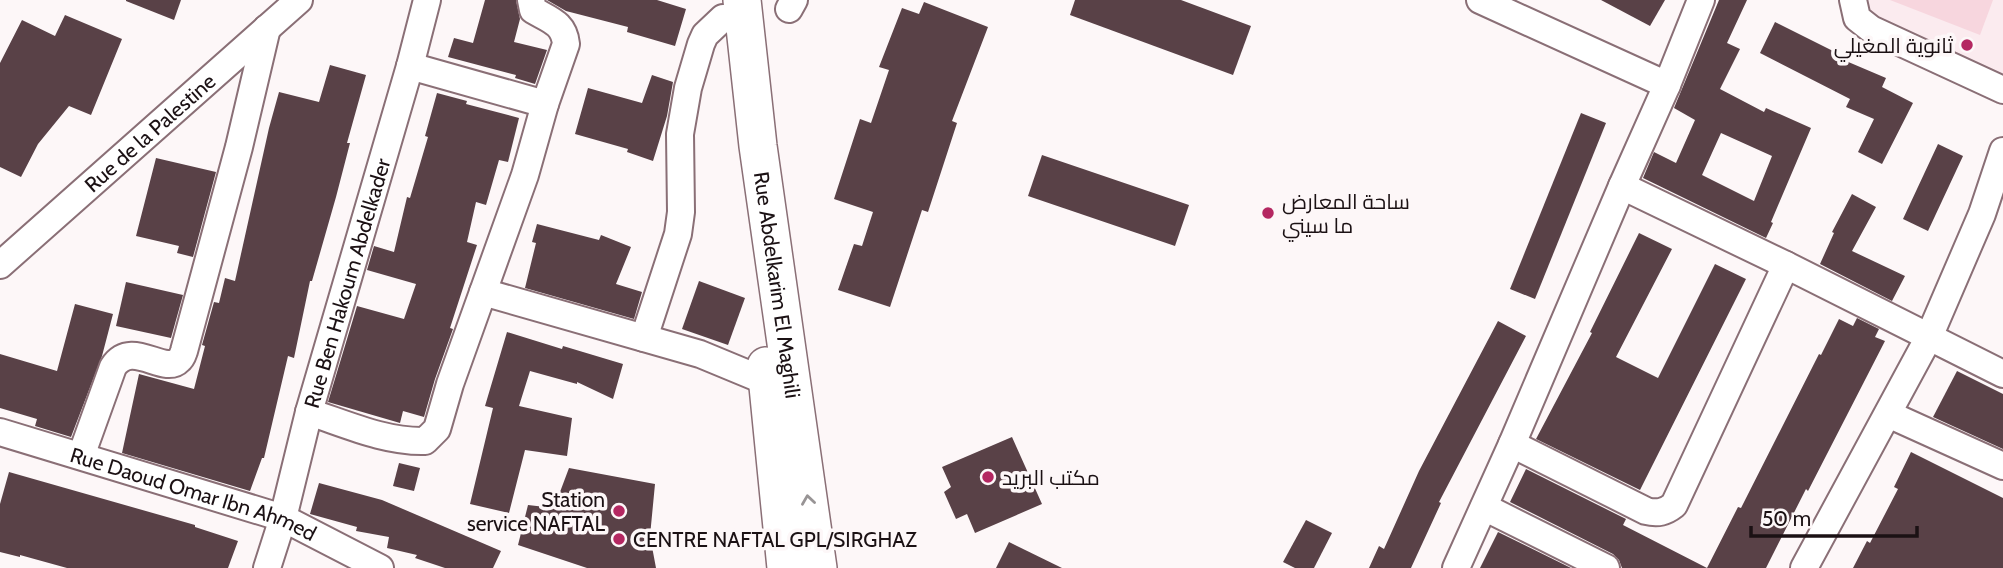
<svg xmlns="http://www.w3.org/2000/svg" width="2003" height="568" viewBox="0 0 2003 568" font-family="Cabin,Cairo,sans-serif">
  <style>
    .built { fill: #fbebef }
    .green { fill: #f7d6de }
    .building { fill: #594147; fill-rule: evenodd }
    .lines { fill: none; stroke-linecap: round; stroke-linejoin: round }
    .street-casing { stroke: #8a6f76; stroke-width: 30 }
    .secondary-casing { stroke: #8a6f76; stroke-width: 40 }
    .street { stroke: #fff; stroke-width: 26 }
    .secondary { stroke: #fff; stroke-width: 37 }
    .oneway { stroke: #989495 }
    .poi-dot { fill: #b42761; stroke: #fdf7f8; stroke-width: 2.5 }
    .labels { text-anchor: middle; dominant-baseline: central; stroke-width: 7; stroke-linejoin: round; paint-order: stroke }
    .poi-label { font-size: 21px; fill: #1b1114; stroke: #fdf7f8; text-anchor: start }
    .street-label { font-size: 21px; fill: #1b1114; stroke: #fdf7f8 }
  </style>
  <rect width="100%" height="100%" fill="#fdf7f8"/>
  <polygon class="built" points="1864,0 2003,0 2003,80 1860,11"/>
  <polygon class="green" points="1890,0 1993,0 1980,35"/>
  <g class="building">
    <polygon points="126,0 181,0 174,20 126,1"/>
    <polygon points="485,0 516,0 520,19 514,42 547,50 535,84 515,78 516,75 448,57 454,38 473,43"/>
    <polygon points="547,0 657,0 686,9 675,46 627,32 628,27 566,11"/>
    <polygon points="1075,0 1181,0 1251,26 1233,75 1070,15"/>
    <polygon points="1601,0 1665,0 1650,26"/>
    <path d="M1719,0H1747L1727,43L1740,49L1720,89L1764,112L1766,108L1811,128L1771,222L1773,223L1766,238L1643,178L1654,152L1676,163L1695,120L1674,108ZM1721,133L1772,156L1754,201L1702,175Z"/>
    <polygon points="924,2 988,27 952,121 957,123 928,212 922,210 890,307 838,290 854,244 862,246 873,212 834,199 860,119 871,123 889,70 879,67 902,8 919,14"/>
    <polygon points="65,15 122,39 91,115 69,106 38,144 21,177 0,167 0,63 22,20 55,36"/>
    <polygon points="1775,22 1847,58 1846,61 1886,78 1882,87 1913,103 1882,164 1858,152 1874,119 1846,107 1850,99 1760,53"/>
    <polygon points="330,65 366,75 347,143 350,143 336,197 312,281 310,281 294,358 288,356 264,458 262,458 250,491 122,453 139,374 194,389 205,346 202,345 214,302 219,303 225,278 235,281 269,128 279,92 319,102"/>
    <polygon points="652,75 673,82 667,116 653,161 627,152 628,149 575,134 588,88 642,103"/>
    <polygon points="437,93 467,101 466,104 519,118 508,162 499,160 486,205 476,202 467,242 477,245 450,328 453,329 435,379 424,417 403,411 400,423 328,402 357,306 404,319 416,284 367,270 374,246 394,252 407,197 410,198 428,137 425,136"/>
    <polygon points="1581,113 1606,123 1535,299 1510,289"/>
    <polygon points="1938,144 1963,156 1928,231 1903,219"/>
    <polygon points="1042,155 1189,205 1175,246 1028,196"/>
    <polygon points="156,158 216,172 193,257 177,253 179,246 136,236"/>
    <polygon points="1852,194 1876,207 1852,251 1905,276 1892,301 1820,264 1834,233 1832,232"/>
    <polygon points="537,224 599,240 601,235 631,247 616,284 642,292 634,319 525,288 536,243 532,242"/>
    <polygon points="1639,233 1672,249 1616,357 1658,378 1715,264 1746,279 1640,490 1536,439 1592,333 1590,332"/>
    <polygon points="699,281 745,298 728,345 682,329"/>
    <polygon points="126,282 183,295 171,338 116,326"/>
    <polygon points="75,304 113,314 102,356 71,437 35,426 37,419 0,408 0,354 57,371"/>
    <polygon points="1857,318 1879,329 1875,337 1885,341 1808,491 1806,489 1766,568 1622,568 1619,560 1613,554 1510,502 1526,469 1626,519 1623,525 1707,568 1738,507 1741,508 1819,354 1821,355 1839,319 1853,326"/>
    <polygon points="1498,321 1526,336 1439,502 1441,503 1411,568 1369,568 1379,546 1384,549 1419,471"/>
    <polygon points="507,332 562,349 563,346 623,364 613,399 577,382 577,384 530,371 519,406 572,418 567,456 525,450 509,513 470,504 493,408 485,406"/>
    <polygon points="1957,371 2003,394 2003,449 1933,417"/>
    <polygon points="1012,437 1042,504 975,533 967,514 956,519 944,492 951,487 942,467"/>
    <polygon points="1911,452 2003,498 2003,568 1853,568 1867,541 1870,543 1898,489 1894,487"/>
    <polygon points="399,463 420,468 414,491 393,486"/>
    <polygon points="569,468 655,484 650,536 656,568 587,568 518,545 528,505 554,508"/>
    <polygon points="9,472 195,525 195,527 238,541 228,568 67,568 20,555 20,557 0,552 0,504"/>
    <polygon points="319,483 382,500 501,551 493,568 445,568 415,558 417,555 387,548 389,537 356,531 357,527 310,514"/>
    <polygon points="1306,520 1332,533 1314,568 1295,568 1283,562"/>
    <polygon points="1498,532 1571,568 1480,568"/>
    <polygon points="1009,542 1062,568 996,568"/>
  </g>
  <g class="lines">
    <g class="street-casing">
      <g id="street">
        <path d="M531,0L533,10C550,20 564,23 566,44L545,104"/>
        <polyline points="1480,0 1667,85"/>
        <polyline points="1853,0 1857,18 1871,29 2003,90"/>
        <polyline points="789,9 794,0"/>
        <polyline points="1622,186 1786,265 2003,374"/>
        <path id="s1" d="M0,265L299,0"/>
        <polyline points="483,292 700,354 758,378 779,390"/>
        <polyline points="644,338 678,234 681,212 680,134 688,88 701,44 705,35 723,18"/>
        <path d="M309,412C346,424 385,442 425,441L437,429L450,384L525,175L545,104L410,66"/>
        <polyline points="1888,414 2003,466"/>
        <path id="s2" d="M0,432L283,518L380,568"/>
        <path d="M1512,444L1646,511C1658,514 1665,512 1674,505L1786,265"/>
        <path d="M81,456L113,367C132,338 164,376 179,360C182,358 183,354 184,351L239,147L267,28"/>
        <polyline points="1484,507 1606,568"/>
        <path id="s3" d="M267,568L283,518L309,412L410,66L427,0"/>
        <polyline points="1456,568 1512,444 1622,186 1667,85 1701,0"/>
        <polyline points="1804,568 1929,337 1982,214 2003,151"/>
      </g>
    </g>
    <g class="secondary-casing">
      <g id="secondary">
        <path id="s4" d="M742,0L758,146L818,568"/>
        <polyline points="766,366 786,568"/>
      </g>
    </g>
    <use href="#street" class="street"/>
    <use href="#secondary" class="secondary"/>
  </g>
  <defs><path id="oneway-chevron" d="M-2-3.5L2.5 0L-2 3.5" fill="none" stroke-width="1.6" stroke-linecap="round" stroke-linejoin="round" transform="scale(1.75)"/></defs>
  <use class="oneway" href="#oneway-chevron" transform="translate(808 500) rotate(-98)"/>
  <g class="poi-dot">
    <circle cx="1967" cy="45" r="7"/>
    <circle cx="1268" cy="213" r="7"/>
    <circle cx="988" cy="477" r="7"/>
    <circle cx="619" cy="511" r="7"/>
    <circle cx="619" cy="539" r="7"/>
  </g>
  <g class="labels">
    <g class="poi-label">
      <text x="1953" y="45" text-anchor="end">ثانوية المغيلي</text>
      <text x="1282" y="201">ساحة المعارض<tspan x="1282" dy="24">ما سيني</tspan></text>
      <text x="1002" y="477">مكتب البريد</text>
      <text x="605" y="499" text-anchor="end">Station<tspan x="605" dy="24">service NAFTAL</tspan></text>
      <text x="633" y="539">CENTRE NAFTAL GPL/SIRGHAZ</text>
    </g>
    <g class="street-label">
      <text stroke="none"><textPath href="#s1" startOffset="200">Rue de la Palestine</textPath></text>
      <text stroke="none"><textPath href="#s3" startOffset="296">Rue Ben Hakoum Abdelkader</textPath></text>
      <text stroke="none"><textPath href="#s4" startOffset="287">Rue Abdelkarim El Maghili</textPath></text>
      <text stroke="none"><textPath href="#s2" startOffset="203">Rue Daoud Omar Ibn Ahmed</textPath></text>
    </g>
  </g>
  <path d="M1751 526v10h166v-10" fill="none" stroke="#1b1114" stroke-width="3.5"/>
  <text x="1762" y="526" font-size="21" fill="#1b1114" stroke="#fdf7f8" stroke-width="5" paint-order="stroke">50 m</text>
</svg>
